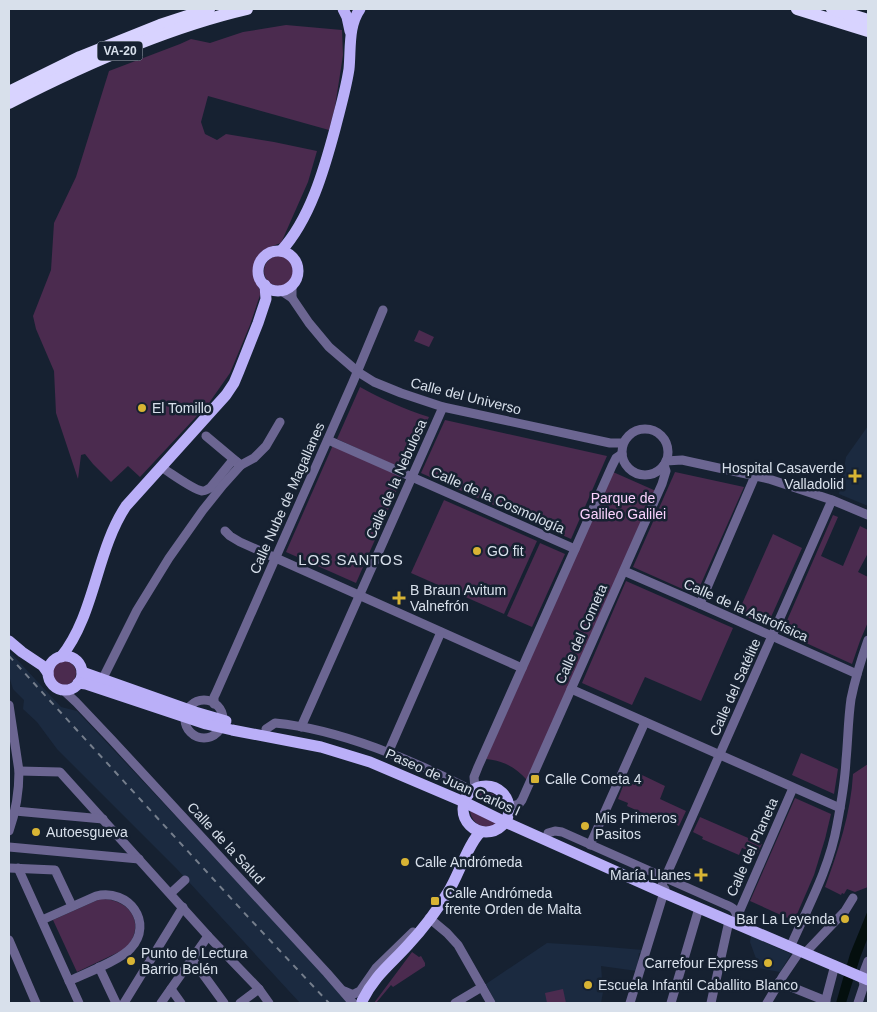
<svg xmlns="http://www.w3.org/2000/svg" width="877" height="1012" viewBox="0 0 877 1012" font-family="Arial,sans-serif">
  <style>
    .built { fill: #1b2a40 }
    .green { fill: #4b2b4f }
    .water { fill: #040f0e }
    .lines { fill: none; stroke-linecap: round; stroke-linejoin: round }
    .minor { stroke: #6c6692; stroke-width: 9 }
    .major { stroke: #baaff8; stroke-width: 11 }
    .highway { stroke: #d8d3ff; stroke-width: 12 }
    .rail { stroke: #757e8c; stroke-width: 2; stroke-dasharray: 6 6; stroke-linecap: butt }
    .poi-dot { fill: #d8b434; stroke: #162131; stroke-width: 2 }
    .labels { text-anchor: middle; dominant-baseline: central; stroke-width: 5; stroke-linejoin: round; paint-order: stroke }
    .shield { fill: #162131; stroke: #9ea7b3; stroke-width: 1 }
    .shield-label { font-size: 12px; font-weight: bold; fill: #d8e0eb }
    .street-label { font-size: 14px; fill: #d8e0eb; stroke: #162131 }
    .poi-label { font-size: 14px; fill: #d8e0eb; stroke: #162131; text-anchor: start }
    .park-label { font-size: 14px; fill: #fad2fe; stroke: #162131 }
    .neighbourhood-label { font-size: 15px; letter-spacing: 1px; fill: #d8e0eb; stroke: #162131 }
  </style>
  <rect width="100%" height="100%" fill="#162131"/>
  <g class="built">
    <polygon points="868,426 868,506 839,494 846,457"/>
    <polygon points="9,651 61,707 77,711 351,1003 300,1003 176,868 57,749 37,722 23,709 24,700 13,689 9,676"/>
    <polygon points="751,936 791,954 780,972 758,968 758,964 750,942"/>
    <polygon points="547,943 596,946 643,950 642,953 639,953 637,971 601,966 603,992 601,1003 496,1003 486,984"/>
  </g>
  <g class="green">
    <path d="M286,25L342,30L343,55L335,107L329,130L208,96L201,122L205,134L217,140L226,134L274,142L317,151L308,182L281,243C276,245 271,246 266,249C255,255 251,269 255,280C257,286 261,288 260,295L250,325L230,373L209,403L140,477L128,466L111,482L93,464L85,454L81,455L78,479L56,413L54,371L36,329L33,316L51,270L54,223L76,177L109,71L180,44L191,39L210,43L243,32Z"/>
    <circle cx="279" cy="271" r="15"/>
    <polygon points="419,330 434,337 429,347 414,341"/>
    <path d="M360,387C382,399 404,409 429,417L405,470L337,439Z"/>
    <polygon points="445,420 607,456 571,539 421,473"/>
    <polygon points="333,445 403,476 356,583 286,552"/>
    <path d="M613,472L656,491L527,780C515,767 504,761 486,759Z"/>
    <polygon points="675,472 744,487 696,595 633,567"/>
    <polygon points="444,500 537,541 504,614 411,573"/>
    <polygon points="833,515 838,517 821,556 843,566 860,526 868,530 868,553 858,572 868,577 868,622 860,641 852,664 782,632"/>
    <polygon points="773,534 802,548 767,626 738,613"/>
    <polygon points="540,543 565,554 532,627 507,616"/>
    <polygon points="626,581 733,628 701,701 645,677 632,705 582,683"/>
    <circle cx="64" cy="673" r="12"/>
    <polygon points="801,753 838,769 834,794 792,775"/>
    <path d="M868,764V887L855,892L847,889L844,894L842,893L841,895L825,887C838,851 851,813 853,774Z"/>
    <polygon points="640,774 665,786 660,799 686,811 679,826 669,821 667,824 627,806 628,803 618,799 625,781 635,785"/>
    <path d="M486,792C496,794 504,799 503,809L476,796L481,793Z"/>
    <polygon points="795,798 831,814 825,839 814,875 794,921 750,901"/>
    <path d="M470,809L498,823C486,832 470,824 470,809Z"/>
    <polygon points="700,817 762,844 757,854 742,848 739,855 702,839 703,837 693,832"/>
    <path d="M100,899C131,898 147,926 125,949L77,972L53,920Z"/>
    <polygon points="412,952 419,957 421,956 425,963 425,966 393,987 391,985 376,1003 374,1003"/>
    <polygon points="563,989 566,1003 547,1003 545,993"/>
  </g>
  <polygon class="water" points="868,910 868,937 860,958 846,1003 836,1003 850,954"/>
  <g class="lines">
    <g class="minor">
      <polyline points="280,290 292,298 309,323 329,347 358,372 374,382 401,393 443,407 610,443 623,443"/>
      <polyline points="292,298 292,285"/>
      <circle cx="645" cy="452" r="23"/>
      <polyline points="206,436 237,462"/>
      <polyline points="328,440 575,549"/>
      <polyline points="666,461 682,460 769,479 832,500 868,515"/>
      <path d="M161,467C171,473 192,489 202,491C206,491 206,490 210,488L232,461L237,462L241,465"/>
      <polyline points="225,531 230,536 240,542 522,668"/>
      <polyline points="624,571 700,604 857,674"/>
      <polyline points="700,604 755,476"/>
      <polyline points="102,680 137,610 169,558 203,510 223,485 241,465 254,458 266,446 280,422"/>
      <polyline points="62,689 76,702 112,740 327,973 353,1003"/>
      <polyline points="571,689 840,808"/>
      <circle cx="204" cy="719" r="19"/>
      <polyline points="214,704 214,697 216,693 353,382 383,310"/>
      <polyline points="301,727 443,407"/>
      <path d="M266,729L275,723C339,729 415,761 473,791"/>
      <polyline points="388,753 441,632"/>
      <polyline points="19,771 60,772 208,936 259,989 269,1003"/>
      <polyline points="475,789 474,777 478,767 612,466 616,458 622,454"/>
      <polyline points="509,807 519,804 522,800 662,484 666,471 664,465"/>
      <polyline points="15,811 103,819"/>
      <path d="M9,831C16,811 19,792 19,771L9,705"/>
      <path d="M548,833L555,831L562,832L722,903C731,907 735,907 737,917"/>
      <polyline points="590,845 645,722"/>
      <polyline points="9,847 139,859"/>
      <polyline points="9,868 55,870 72,906"/>
      <polyline points="18,868 79,1003"/>
      <polyline points="662,885 832,500"/>
      <polyline points="171,893 185,880"/>
      <polyline points="737,917 793,788"/>
      <polyline points="429,918 447,933 458,945 491,1003"/>
      <path d="M42,920L96,896C129,888 154,923 131,948C121,960 84,974 69,981"/>
      <polyline points="9,940 36,1003"/>
      <path d="M792,943C809,905 830,866 837,825C841,804 845,782 846,760C848,740 848,720 851,699C855,679 861,660 868,640"/>
      <polyline points="806,952 845,911 853,898"/>
      <polyline points="192,959 224,1003"/>
      <polyline points="99,967 116,1003"/>
      <polyline points="779,982 826,1001"/>
      <polyline points="171,989 181,1003"/>
      <polyline points="344,991 351,994 354,994 360,991 376,968 413,932"/>
      <polyline points="124,1003 183,907"/>
      <polyline points="161,1003 208,936"/>
      <polyline points="240,1003 259,989"/>
      <polyline points="455,1003 482,987"/>
      <polyline points="630,1003 665,889"/>
      <polyline points="671,1003 699,908"/>
      <polyline points="711,1003 729,921"/>
      <polyline points="767,1003 783,976 800,951"/>
      <polyline points="825,1003 835,965"/>
      <polyline points="858,1003 864,985 862,977 868,961"/>
    </g>
    <g class="major">
      <polyline points="343,9 347,17 350,31"/>
      <path d="M281,251C310,219 324,170 335,129C340,109 346,89 349,69C351,49 348,26 360,9"/>
      <circle cx="278" cy="271" r="20"/>
      <polyline points="9,641 22,652 43,666 48,673"/>
      <circle cx="65" cy="673" r="17"/>
      <path d="M61,657C95,615 96,551 126,506L226,395L234,383L239,371L258,323L266,299L265,285"/>
      <polyline points="82,672 195,712 226,721"/>
      <polyline points="78,683 86,684 206,724 232,730 321,747 370,762 464,802 505,822 664,893 868,980"/>
      <circle cx="486" cy="809" r="23"/>
      <path d="M362,1001C375,975 390,965 408,945C422,930 438,909 448,892C458,877 469,841 481,832"/>
    </g>
    <g class="highway">
      <polyline points="797,9 868,31"/>
      <polyline points="832,9 868,20"/>
      <polyline points="9,92 80,57 160,25 209,9"/>
      <path d="M9,103C83,65 165,28 247,9"/>
    </g>
    <polyline class="rail" points="9,656 249,918 329,1003"/>
  </g>
  <g class="poi-dot">
    <circle cx="142" cy="408" r="5"/>
    <path d="M852.5 468.5h5v5h5v5h-5v5h-5v-5h-5v-5h5z"/>
    <circle cx="477" cy="551" r="5"/>
    <path d="M396.5 590.5h5v5h5v5h-5v5h-5v-5h-5v-5h5z"/>
    <rect x="530" y="774" width="10" height="10" rx="2.5"/>
    <circle cx="585" cy="826" r="5"/>
    <circle cx="36" cy="832" r="5"/>
    <circle cx="405" cy="862" r="5"/>
    <path d="M698.5 867.5h5v5h5v5h-5v5h-5v-5h-5v-5h5z"/>
    <rect x="430" y="896" width="10" height="10" rx="2.5"/>
    <circle cx="845" cy="919" r="5"/>
    <circle cx="131" cy="961" r="5"/>
    <circle cx="768" cy="963" r="5"/>
    <circle cx="588" cy="985" r="5"/>
  </g>
  <g class="labels">
    <rect class="shield" x="97.5" y="41.5" width="45" height="19" rx="4"/>
    <g class="shield-label">
      <text x="120" y="51">VA-20</text>
    </g>
    <g class="street-label">
      <text transform="translate(466 396) rotate(14)">Calle del Universo</text>
      <text transform="translate(396 479) rotate(-66)">Calle de la Nebulosa</text>
      <text transform="translate(287 498) rotate(-66)">Calle Nube de Magallanes</text>
      <text transform="translate(498 500) rotate(24)">Calle de la Cosmología</text>
      <text transform="translate(746 610) rotate(24)">Calle de la Astrofísica</text>
      <text transform="translate(581 634) rotate(-66)">Calle del Cometa</text>
      <text transform="translate(735 687) rotate(-66)">Calle del Satélite</text>
      <text transform="translate(453 782) rotate(24)">Paseo de Juan Carlos I</text>
      <text transform="translate(226 843) rotate(47)">Calle de la Salud</text>
      <text transform="translate(752 847) rotate(-66)">Calle del Planeta</text>
    </g>
    <g class="poi-label">
      <text x="152" y="408">El Tomillo</text>
      <text x="844" y="468" text-anchor="end">Hospital Casaverde<tspan x="844" dy="16">Valladolid</tspan></text>
      <text x="487" y="551">GO fit</text>
      <text x="410" y="590">B Braun Avitum<tspan x="410" dy="16">Valnefrón</tspan></text>
      <text x="545" y="779">Calle Cometa 4</text>
      <text x="595" y="818">Mis Primeros<tspan x="595" dy="16">Pasitos</tspan></text>
      <text x="46" y="832">Autoesgueva</text>
      <text x="415" y="862">Calle Andrómeda</text>
      <text x="691" y="875" text-anchor="end">María Llanes</text>
      <text x="445" y="893">Calle Andrómeda<tspan x="445" dy="16">frente Orden de Malta</tspan></text>
      <text x="835" y="919" text-anchor="end">Bar La Leyenda</text>
      <text x="141" y="953">Punto de Lectura<tspan x="141" dy="16">Barrio Belén</tspan></text>
      <text x="758" y="963" text-anchor="end">Carrefour Express</text>
      <text x="598" y="985">Escuela Infantil Caballito Blanco</text>
    </g>
    <g class="park-label">
      <text x="623" y="498">Parque de<tspan x="623" dy="16">Galileo Galilei</tspan></text>
    </g>
    <g class="neighbourhood-label">
      <text x="351" y="559">LOS SANTOS</text>
    </g>
  </g>
  <rect width="877" height="1012" fill="none" stroke="#d8e0eb" stroke-width="20"/>
</svg>
